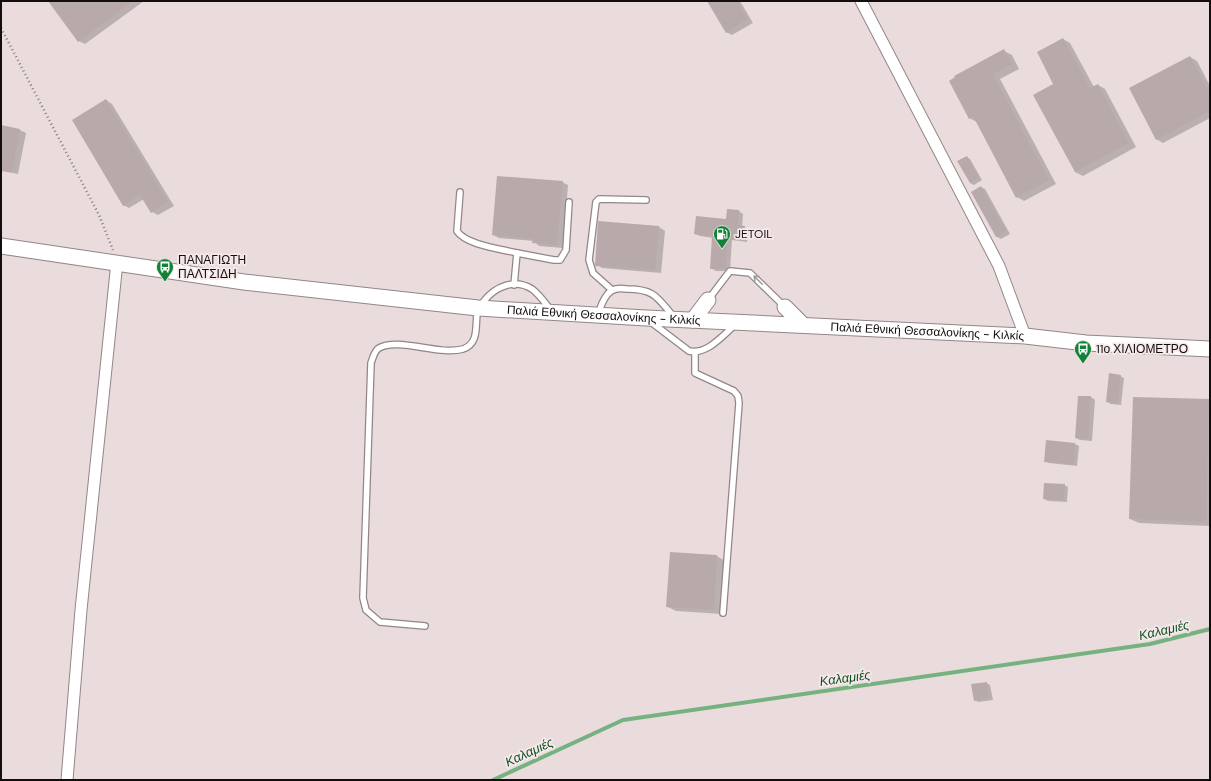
<svg xmlns="http://www.w3.org/2000/svg" width="1211" height="781" viewBox="0 0 1211 781" font-family="'DM Sans',sans-serif">
  <style>
    .shadow { fill: #0003 }
    .lines { fill: none; stroke-linecap: round; stroke-linejoin: round }
    .stream { stroke: #76b280; stroke-width: 4 }
    .building { fill: #b8aaab }
    .service-casing { stroke: #938687; stroke-width: 8 }
    .minor-casing { stroke: #938687; stroke-width: 13 }
    .secondary-casing { stroke: #938687; stroke-width: 17 }
    .path { stroke: #847b7b; stroke-width: 2.5; stroke-dasharray: 1 3; stroke-linecap: butt }
    .service { stroke: #fff; stroke-width: 5.5 }
    .minor { stroke: #fff; stroke-width: 11 }
    .secondary { stroke: #fff; stroke-width: 15 }
    .oneway { stroke: #a09f9f }
    .labels { text-anchor: middle; dominant-baseline: central; stroke-width: 3.5; stroke-linejoin: round; paint-order: stroke }
    .poi-label { font-size: 12px; fill: #120e0e; stroke: #f7e9ea; text-anchor: start }
    .street-label { font-size: 12px; fill: #120e0e; stroke: #f7e9ea }
    .water-label { font-size: 13px; font-style: italic; fill: #105425; stroke: #f7e9ea }
  </style>
  <rect width="100%" height="100%" fill="#eadcdd"/>
  <g class="shadow">
    <polygon points="50,1 144,1 85,44 79,41"/>
    <polygon points="708,1 740,1 753,23 732,35 726,32"/>
    <polygon points="1063,39 1070,43 1094,87 1098,85 1105,89 1136,147 1083,176 1075,172 1055,85"/>
    <polygon points="1004,51 1012,55 1019,69 1000,79 1056,184 1024,201 1017,197 977,122 969,118"/>
    <polygon points="1190,57 1197,61 1210,86 1210,118 1163,143 1156,139"/>
    <polygon points="106,100 112,104 174,206 158,215 152,212 144,199 129,208 123,205"/>
    <polygon points="1,126 20,130 26,133 18,174 1,171"/>
    <polygon points="967,157 970,159 982,180 974,185 970,183"/>
    <polygon points="562,182 568,185 563,248 539,246 534,241 499,238 493,235"/>
    <polygon points="981,187 985,189 1010,234 1001,239 997,237 972,192"/>
    <polygon points="728,210 739,211 743,214 742,227 749,230 747,242 732,240 730,271 716,271 711,268 713,238 700,236 695,234 727,221"/>
    <polygon points="659,227 665,231 661,273 602,268 596,264"/>
    <polygon points="1120,376 1124,378 1121,405 1111,404 1107,402"/>
    <polygon points="1091,397 1095,400 1092,441 1080,440 1076,438"/>
    <polygon points="1134,398 1210,401 1210,526 1139,523 1130,519"/>
    <polygon points="1047,442 1075,444 1079,446 1077,466 1049,463 1045,461"/>
    <polygon points="1064,485 1068,487 1067,502 1048,501 1044,499"/>
    <polygon points="671,554 717,556 725,561 722,614 676,611 668,607"/>
    <polygon points="986,683 990,685 993,700 978,702 975,700"/>
  </g>
  <g class="lines">
    <polyline class="stream" points="493,780 623,720 1150,644 1210,629"/>
  </g>
  <g class="building">
    <polygon points="48,1 133,1 78,42"/>
    <polygon points="707,1 737,1 748,19 726,33"/>
    <polygon points="1063,38 1090,88 1098,84 1129,143 1075,172 1033,95 1053,84 1037,52"/>
    <polygon points="1004,49 1012,64 993,74 1049,180 1016,198 973,116 969,119 949,81 955,77 954,76"/>
    <polygon points="1190,56 1210,94 1210,111 1156,140 1129,88"/>
    <polygon points="106,99 168,202 151,213 140,195 123,206 72,120"/>
    <polygon points="1,125 20,129 12,172 1,170"/>
    <polygon points="967,156 979,178 970,183 957,161"/>
    <polygon points="497,176 563,181 557,245 532,243 533,239 492,235"/>
    <polygon points="981,186 1006,231 996,237 971,192"/>
    <polygon points="727,209 739,210 738,225 745,226 743,240 727,238 726,269 710,269 712,236 694,234 696,216 726,219"/>
    <polygon points="598,221 659,226 655,270 595,266"/>
    <polygon points="1109,373 1121,375 1118,403 1106,402"/>
    <polygon points="1078,396 1091,396 1088,439 1075,438"/>
    <polygon points="1133,397 1209,399 1206,522 1129,519"/>
    <polygon points="1046,440 1075,443 1074,464 1044,462"/>
    <polygon points="1044,483 1065,484 1064,500 1043,499"/>
    <polygon points="670,552 717,555 714,610 666,607"/>
    <polygon points="987,682 989,698 974,701 971,684"/>
  </g>
  <g class="lines">
    <g class="service-casing">
      <g id="service">
        <path d="M460,192L457,231C466,245 501,249 517,253"/>
        <polyline points="514,285 517,253 554,260 560,260 566,250 569,202"/>
        <polyline points="612,290 593,273 589,260 596,202 599,199 646,200"/>
        <polyline points="708,300 730,271 750,273 785,307"/>
        <path d="M598,315C600,308 603,300 607,295C612,288 619,288 627,289C654,289 657,297 673,316"/>
        <path d="M651,322L689,351C707,355 722,336 735,325"/>
        <polyline points="695,353 695,373 734,391 738,396 739,403 723,613"/>
        <path d="M425,626L380,622L366,610L363,598L371,363C373,358 374,351 379,348C398,337 440,356 463,349C481,343 474,322 478,309C479,306 482,303 484,301C495,287 514,278 532,289C539,294 545,303 550,309"/>
      </g>
    </g>
    <g class="minor-casing">
      <g id="minor">
        <polyline points="861,1 999,266 1025,336"/>
        <polyline points="67,780 81,610 117,262"/>
      </g>
    </g>
    <g class="secondary-casing">
      <g id="secondary">
        <path id="s1" d="M1,246L244,282L478,308L646,318L1025,336L1086,343L1210,349"/>
        <polyline points="785,307 803,325"/>
        <polyline points="693,320 708,300"/>
      </g>
    </g>
    <polyline class="path" points="1,28 99,215 113,250"/>
    <use href="#service" class="service"/>
    <use href="#minor" class="minor"/>
    <use href="#secondary" class="secondary"/>
  </g>
  <defs><path id="oneway-shaft" d="M-6 0H5M1.5-3L5.5 0L1.5 3" fill="none" stroke-width="1.6" stroke-linecap="round" stroke-linejoin="round"/></defs>
  <use class="oneway" href="#oneway-shaft" transform="translate(758 280) rotate(-135)"/>
  <defs>
    <g id="fuel-pin" transform="scale(0.9)"><path d="M0 17L-7.5 6A9.5 9.5 0 1 1 7.5 6Z" fill="#128239" stroke="#f7e9ea"/><path d="M-5.5-6h7V0h2V4h1.3V-2.5L3-4.5l.8-.8L6-3V5H2.5V1h-1V6h-7ZM-4.2-4.7v3.2H.2V-4.7Z" fill="#fff"/></g>
    <g id="bus-pin" transform="scale(0.9)"><path d="M0 17L-7.5 6A9.5 9.5 0 1 1 7.5 6Z" fill="#128239" stroke="#f7e9ea"/><path d="M-5-6H5V4H4V6H2V4H-2V6H-4V4H-5ZM-3.5-4V0h7V-4ZM-3.5 1.2v1.5H-2V1.2ZM2 1.2v1.5H3.5V1.2Z" fill="#fff"/></g>
  </defs>
  <g fill-rule="evenodd">
    <use href="#fuel-pin" x="722" y="234"/>
    <use href="#bus-pin" x="165" y="267"/>
    <use href="#bus-pin" x="1083" y="349"/>
  </g>
  <g class="labels">
    <g class="poi-label">
      <text x="735" y="234">JETOIL</text>
      <text x="178" y="260">ΠΑΝΑΓΙΩΤΗ<tspan x="178" dy="14">ΠΑΛΤΣΙΔΗ</tspan></text>
      <text x="1096" y="349">11ο ΧΙΛΙΟΜΕΤΡΟ</text>
    </g>
    <g class="street-label">
      <text stroke="none"><textPath href="#s1" startOffset="607">Παλιά Εθνική Θεσσαλονίκης - Κιλκίς</textPath></text>
      <text stroke="none"><textPath href="#s1" startOffset="931">Παλιά Εθνική Θεσσαλονίκης - Κιλκίς</textPath></text>
    </g>
    <g class="water-label">
      <text transform="translate(1164 630) rotate(-13)">Καλαμιές</text>
      <text transform="translate(845 678) rotate(-8)">Καλαμιές</text>
      <text transform="translate(529 752) rotate(-25)">Καλαμιές</text>
    </g>
  </g>
  <rect width="1211" height="781" fill="none" stroke="#120e0e" stroke-width="4"/>
</svg>
